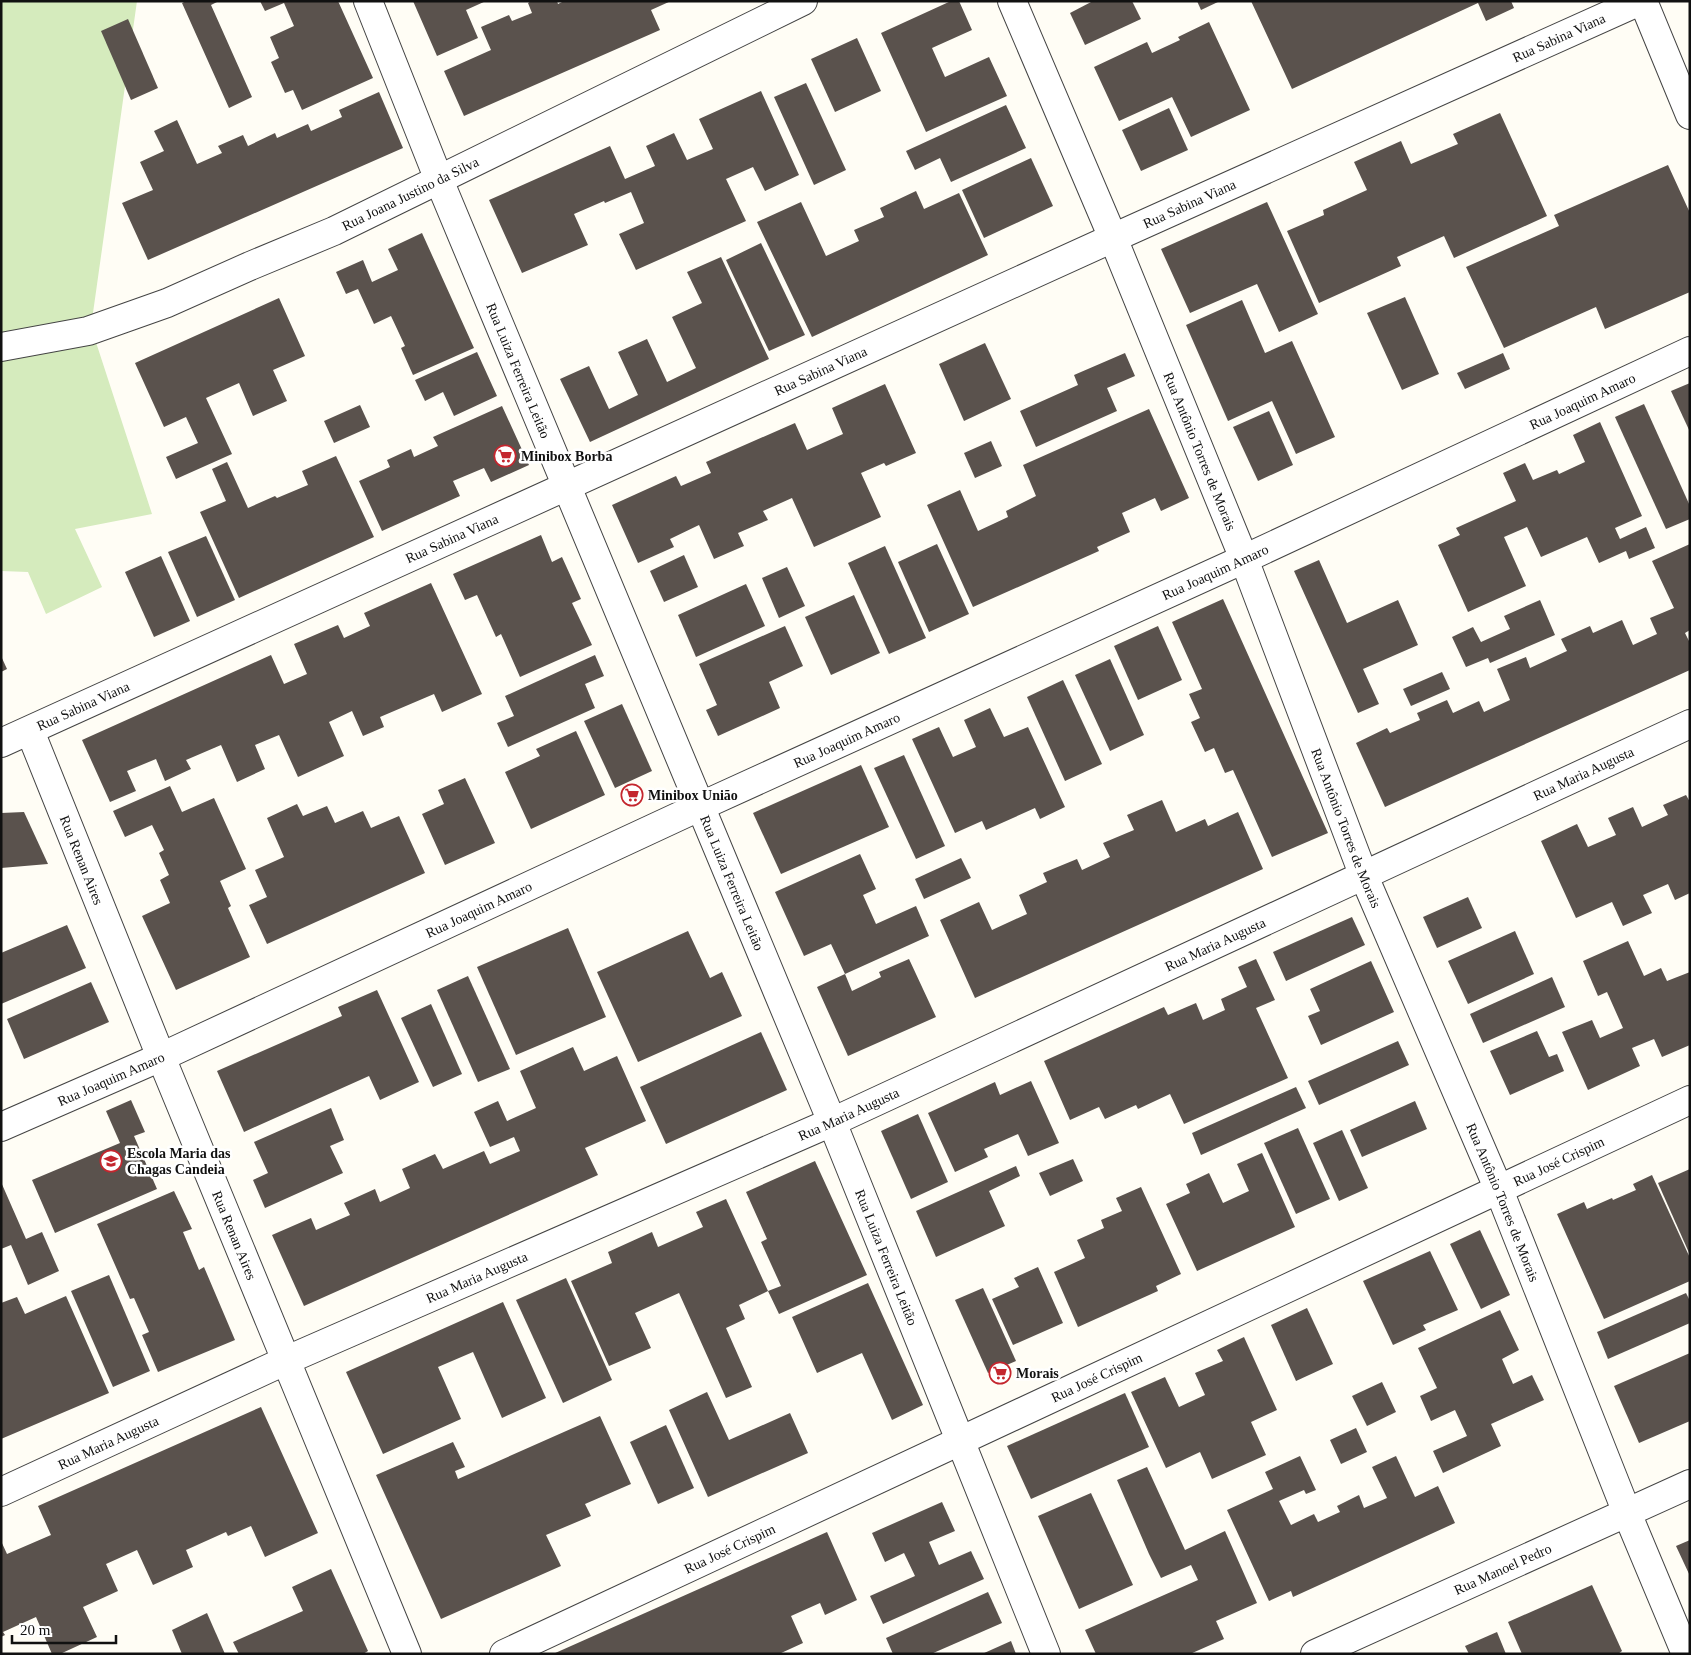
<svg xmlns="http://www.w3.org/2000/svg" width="1691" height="1655" viewBox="0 0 1691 1655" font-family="'Times New Roman',serif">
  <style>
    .green { fill: #d5ebbd }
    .building { fill: #5a524d }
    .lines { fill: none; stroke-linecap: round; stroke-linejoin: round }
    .minor-casing { stroke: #444; stroke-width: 30 }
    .minor { stroke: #fff; stroke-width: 28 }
    .labels { text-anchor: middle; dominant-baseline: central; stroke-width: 5; stroke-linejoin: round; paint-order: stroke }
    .street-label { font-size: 14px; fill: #111; stroke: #fff }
    .poi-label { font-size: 14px; font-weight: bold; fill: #111; stroke: #fff; text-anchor: start }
  </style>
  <rect width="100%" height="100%" fill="#fffdf5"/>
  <polygon class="green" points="1,1 137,1 91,327 152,514 75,529 102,587 46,614 28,572 1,571"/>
  <g class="building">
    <polygon points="186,1 219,1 211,5 252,97 229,108 182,3"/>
    <polygon points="260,1 338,1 373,78 302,110 293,90 285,93 271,62 279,58 270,37 294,26 284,3 265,11"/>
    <polygon points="413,1 486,1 466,10 478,38 437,56"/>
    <polygon points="531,1 557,1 558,4 564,1 671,1 651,10 660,30 464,116 444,71 491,50 481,27 509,15 512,21 532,13 528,3"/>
    <polygon points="951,1 959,1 972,30 932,48 945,77 989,57 1007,96 926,132 881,33"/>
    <polygon points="1093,1 1132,1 1141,19 1085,45 1070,13"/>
    <polygon points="1197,1 1220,1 1201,10"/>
    <polygon points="1251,1 1511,1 1514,8 1486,21 1478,3 1292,89"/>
    <polygon points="128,19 158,88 131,100 101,31"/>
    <polygon points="1209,22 1250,110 1191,137 1172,97 1119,121 1094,67 1147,42 1152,53 1180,40 1178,37"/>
    <polygon points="857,38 881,91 835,112 811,59"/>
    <polygon points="806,83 846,170 814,185 774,97"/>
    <polygon points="761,91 799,175 765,191 753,167 726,179 746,221 636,270 619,234 644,223 631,192 605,203 604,201 574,214 588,245 522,273 489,200 610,146 625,179 655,166 646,146 674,133 687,160 713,149 699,119"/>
    <polygon points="379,92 403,148 148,260 122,203 153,190 140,162 164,151 154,131 177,120 197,164 222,153 218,146 243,135 248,146 275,133 277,138 308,124 311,131 342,117 339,110"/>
    <polygon points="1006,105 1026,148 951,182 940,158 915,170 906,151"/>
    <polygon points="1169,108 1188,150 1141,171 1122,130"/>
    <polygon points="1500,113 1547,216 1454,258 1444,236 1397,257 1401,266 1319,303 1287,231 1324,215 1323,210 1367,190 1354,162 1401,141 1411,164 1458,144 1453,134"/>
    <polygon points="1031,158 1053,206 984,238 962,190"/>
    <polygon points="1668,165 1690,213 1690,292 1605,329 1596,307 1504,348 1466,267 1559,226 1554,215"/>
    <polygon points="916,191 924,209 959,193 988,255 812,337 757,222 801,202 826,256 859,241 854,230 884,217 880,208"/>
    <polygon points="1267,202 1318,314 1279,332 1257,284 1190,313 1161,249"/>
    <polygon points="422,233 474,348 413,375 401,348 405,346 391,316 374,324 358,289 346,294 336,272 363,260 372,282 398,270 388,249"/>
    <polygon points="761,243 805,335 769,351 726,260"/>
    <polygon points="721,257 769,359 590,442 560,379 589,366 609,409 638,395 618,352 647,339 667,382 696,368 672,317 702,303 687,272"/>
    <polygon points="1405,297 1439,374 1402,390 1367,313"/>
    <polygon points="279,298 305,356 273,370 287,401 253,416 239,383 206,398 232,454 176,479 166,457 198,443 186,417 164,427 135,363"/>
    <polygon points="1242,300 1265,353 1292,341 1335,437 1296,454 1272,401 1228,421 1186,325"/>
    <polygon points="985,343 1011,399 964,421 939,364"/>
    <polygon points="477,352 497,396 454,416 443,392 425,401 415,380"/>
    <polygon points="1125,353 1135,376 1107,388 1117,411 1036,447 1020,411 1078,385 1074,375"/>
    <polygon points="1503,353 1510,369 1465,389 1457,373"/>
    <polygon points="1690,383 1690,432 1671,391"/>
    <polygon points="885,384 916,453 886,466 884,463 861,473 881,517 814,547 792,498 763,511 768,520 738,533 744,546 714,559 699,525 670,539 674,547 638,563 612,505 676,476 681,486 711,473 706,462 795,423 807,450 843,434 832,408"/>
    <polygon points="1644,404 1690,506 1690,519 1666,529 1615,417"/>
    <polygon points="360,405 370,427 334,443 324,421"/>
    <polygon points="502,406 529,465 491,482 484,468 453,481 460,496 382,531 359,481 390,467 387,460 411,449 414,457 438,446 433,437"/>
    <polygon points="1149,409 1189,498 1161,511 1155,498 1122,513 1130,532 1097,547 1099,551 973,607 927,505 960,490 978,531 1008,517 1006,511 1036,496 1023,465"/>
    <polygon points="1269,411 1293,465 1258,481 1233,427"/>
    <polygon points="1600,422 1642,516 1615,528 1620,539 1646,527 1655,548 1629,559 1626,551 1599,563 1587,537 1541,557 1527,527 1504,537 1526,586 1468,612 1438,545 1460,535 1456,528 1516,501 1503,473 1525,463 1533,480 1557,470 1559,474 1585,462 1573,435"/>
    <polygon points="991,441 1002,466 975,478 964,453"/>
    <polygon points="336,456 374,537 239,598 200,512 226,501 212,469 227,462 248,508 275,496 277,498 308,485 302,471"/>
    <polygon points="541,535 552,562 562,557 581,599 572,603 592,645 520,677 501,634 496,637 477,595 465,600 453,574"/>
    <polygon points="206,536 235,600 197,617 168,552"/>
    <polygon points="937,544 969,614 929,632 898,562"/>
    <polygon points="1690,544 1690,630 1685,633 1690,643 1690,670 1385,807 1356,743 1387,728 1390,733 1420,720 1417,713 1447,700 1453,713 1479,701 1484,712 1510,700 1497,669 1526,657 1530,668 1567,651 1561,639 1590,626 1593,633 1622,620 1633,645 1657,634 1650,618 1674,608 1652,561"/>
    <polygon points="885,546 926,638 889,654 848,563"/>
    <polygon points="684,555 698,587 664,602 650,571"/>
    <polygon points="161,556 190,621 154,637 125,572"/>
    <polygon points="1319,560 1347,623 1398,600 1418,645 1363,669 1379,704 1358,713 1294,571"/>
    <polygon points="787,567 805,606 779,618 762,578"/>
    <polygon points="431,583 482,694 442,712 434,694 380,717 384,727 363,736 352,711 329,722 344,756 298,777 279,735 255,745 265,769 237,782 221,745 186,760 191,769 165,781 156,759 127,771 136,791 110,802 82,740 271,655 284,684 307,674 294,644 338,625 344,638 370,626 364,613"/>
    <polygon points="746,584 765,626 696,657 678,615"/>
    <polygon points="854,595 880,653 831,675 805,617"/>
    <polygon points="1223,599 1328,833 1272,857 1233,770 1225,773 1214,748 1205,752 1191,722 1200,718 1189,694 1202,689 1172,622"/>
    <polygon points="1540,600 1555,635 1490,663 1488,658 1466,667 1452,637 1473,627 1481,642 1510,629 1504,616"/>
    <polygon points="785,626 803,666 769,682 780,708 718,736 706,710 717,705 699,664"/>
    <polygon points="1158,626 1182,680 1138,700 1114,646"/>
    <polygon points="595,655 604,676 585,684 595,708 508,747 497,723 514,716 505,696"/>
    <polygon points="1,656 7,669 1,672"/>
    <polygon points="1110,659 1144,735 1110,751 1075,675"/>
    <polygon points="1442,672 1450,689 1411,706 1403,689"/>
    <polygon points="1063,680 1102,764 1065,781 1027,697"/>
    <polygon points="622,704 652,771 615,788 584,721"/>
    <polygon points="990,708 1004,737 1028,727 1065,807 1040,819 1035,808 986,830 982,821 955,833 912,739 939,727 953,757 976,747 964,720"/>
    <polygon points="576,731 605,795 531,829 505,772 540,756 536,749"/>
    <polygon points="904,755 945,846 916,859 874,768"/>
    <polygon points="861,765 889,827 781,874 753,813"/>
    <polygon points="465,778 495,843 445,865 422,814 444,804 438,790"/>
    <polygon points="170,786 182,812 214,798 246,869 220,881 231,906 228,908 250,957 176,990 142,916 170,903 160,880 169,875 159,853 164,850 152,825 125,837 113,811"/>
    <polygon points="1686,795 1690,802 1690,893 1675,900 1668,884 1643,895 1652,913 1623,926 1612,902 1576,918 1541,841 1577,824 1588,847 1616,835 1608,818 1633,807 1642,827 1668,815 1663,805"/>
    <polygon points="1162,800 1176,832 1205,819 1208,826 1238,812 1263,869 975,998 940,920 979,902 992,930 1027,914 1019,895 1047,882 1043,873 1077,859 1082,870 1110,857 1103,843 1134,830 1127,815"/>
    <polygon points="297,804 303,816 327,806 335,823 363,811 371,828 399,816 425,873 267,944 249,905 267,897 255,870 284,857 267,818"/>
    <polygon points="24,812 48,864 1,868 1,813"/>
    <polygon points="860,854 876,889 863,895 876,924 916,906 929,936 845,974 831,944 804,956 775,892"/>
    <polygon points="961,858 971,878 924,899 915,879"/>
    <polygon points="1468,897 1482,928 1437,948 1423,917"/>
    <polygon points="1352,917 1365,945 1286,981 1273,952"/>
    <polygon points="67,925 86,968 1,1004 1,953"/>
    <polygon points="568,928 606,1017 516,1055 477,967"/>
    <polygon points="688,931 710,978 722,972 742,1016 638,1062 597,972"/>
    <polygon points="1515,931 1534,974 1468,1004 1448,961"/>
    <polygon points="1628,941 1644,976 1661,968 1667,981 1690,972 1690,1045 1662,1057 1654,1039 1632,1048 1640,1066 1588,1090 1562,1032 1592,1020 1600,1038 1623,1028 1607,992 1598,996 1583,961"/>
    <polygon points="909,959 936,1017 848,1056 817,987 845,974 852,991 881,977 879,972"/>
    <polygon points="1256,959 1275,1000 1256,1008 1288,1078 1184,1124 1170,1094 1138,1109 1136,1105 1105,1119 1099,1107 1070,1120 1044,1061 1164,1007 1168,1015 1196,1003 1203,1020 1225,1010 1221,999 1247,987 1238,967"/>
    <polygon points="1371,961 1394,1012 1321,1045 1308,1016 1320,1011 1310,989"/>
    <polygon points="468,976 510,1069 478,1082 437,990"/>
    <polygon points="1552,977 1565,1007 1483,1043 1470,1014"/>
    <polygon points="91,982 109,1022 24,1059 7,1019"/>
    <polygon points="377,990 419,1082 380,1100 369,1076 244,1132 217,1071 342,1016 338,1007"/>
    <polygon points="431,1004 462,1074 433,1087 401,1018"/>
    <polygon points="1537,1031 1549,1057 1557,1054 1564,1071 1510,1095 1490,1051"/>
    <polygon points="761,1032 787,1090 666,1144 640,1087"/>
    <polygon points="1398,1041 1409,1065 1319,1105 1308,1081"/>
    <polygon points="573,1047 584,1071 617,1056 646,1121 585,1148 598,1175 304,1306 272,1235 311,1218 316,1230 350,1215 344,1203 375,1189 380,1202 410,1188 402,1169 435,1154 443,1169 484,1151 490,1164 520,1151 514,1137 490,1147 474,1112 498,1101 507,1121 536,1108 520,1071"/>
    <polygon points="1031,1081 1059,1143 1028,1156 1018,1134 984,1149 988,1157 955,1172 928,1113 995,1082 1000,1095"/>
    <polygon points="1296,1087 1306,1108 1201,1155 1192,1133"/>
    <polygon points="131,1100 145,1132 134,1136 157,1189 55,1233 32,1180 120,1143 106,1111"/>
    <polygon points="1415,1101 1427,1129 1362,1157 1350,1130"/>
    <polygon points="331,1108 344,1140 330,1146 343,1173 265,1208 253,1180 268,1173 254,1142"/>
    <polygon points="918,1114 948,1182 911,1199 881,1131"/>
    <polygon points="1298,1128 1330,1199 1296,1214 1264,1143"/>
    <polygon points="1342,1130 1368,1188 1339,1201 1313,1143"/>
    <polygon points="1262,1153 1295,1227 1197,1271 1166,1204 1190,1193 1186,1184 1209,1173 1223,1203 1249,1191 1237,1164"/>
    <polygon points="1073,1159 1083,1181 1050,1196 1039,1173"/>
    <polygon points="815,1161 867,1275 779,1314 768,1291 739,1305 745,1319 726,1328 752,1387 726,1398 679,1293 635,1313 651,1348 609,1366 571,1281 612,1263 608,1252 652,1232 658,1247 703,1227 696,1212 726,1199 768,1291 781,1286 761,1242 767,1239 746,1192"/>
    <polygon points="1016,1166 1020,1176 989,1191 1005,1226 936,1257 916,1211"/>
    <polygon points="1690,1169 1690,1255 1658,1183"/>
    <polygon points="1652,1175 1690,1258 1690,1281 1604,1319 1557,1214 1584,1202 1587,1209 1612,1198 1613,1200 1636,1190 1633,1184"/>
    <polygon points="1,1182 26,1239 42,1232 59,1271 28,1285 11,1245 1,1249"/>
    <polygon points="1141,1187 1181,1274 1156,1286 1158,1291 1078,1327 1054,1272 1085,1258 1077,1240 1104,1228 1101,1220 1122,1211 1116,1198"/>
    <polygon points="174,1191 192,1229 183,1232 199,1270 204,1267 235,1340 158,1372 142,1335 149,1332 134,1298 130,1299 97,1224"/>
    <polygon points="1480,1230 1510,1295 1481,1309 1450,1244"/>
    <polygon points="1430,1251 1458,1310 1423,1325 1426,1330 1393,1345 1363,1281"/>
    <polygon points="1038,1267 1063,1323 1013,1345 992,1299 1019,1287 1014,1278"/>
    <polygon points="109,1275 150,1371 113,1387 71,1291"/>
    <polygon points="566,1278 612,1380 563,1403 516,1300"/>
    <polygon points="868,1283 923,1405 892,1420 862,1353 817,1373 792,1317"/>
    <polygon points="983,1288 1016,1361 988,1373 955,1300"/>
    <polygon points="1686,1293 1690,1301 1690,1323 1608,1359 1597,1332"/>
    <polygon points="66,1296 109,1393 1,1439 1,1303 17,1297 25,1314"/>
    <polygon points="503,1302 546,1398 502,1418 473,1352 438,1367 461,1419 383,1454 346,1372"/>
    <polygon points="1307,1308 1333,1364 1296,1381 1271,1325"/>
    <polygon points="1500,1310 1519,1350 1502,1359 1513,1384 1532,1375 1544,1400 1491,1424 1501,1446 1443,1473 1433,1451 1467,1436 1455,1410 1431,1421 1420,1396 1437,1388 1418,1348"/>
    <polygon points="1244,1337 1277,1410 1251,1422 1266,1455 1212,1479 1200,1452 1166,1468 1131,1392 1165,1377 1179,1407 1205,1395 1195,1373 1223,1361 1217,1350"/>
    <polygon points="1690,1353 1690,1421 1639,1443 1614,1386"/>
    <polygon points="1382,1382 1396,1412 1367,1426 1352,1396"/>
    <polygon points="707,1392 729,1440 790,1413 808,1453 708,1497 669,1410"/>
    <polygon points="1125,1393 1149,1447 1031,1499 1007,1446"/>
    <polygon points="261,1407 318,1533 265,1557 251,1526 228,1536 226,1532 186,1550 193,1567 153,1585 137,1550 106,1564 118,1591 83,1607 97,1637 60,1654 52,1654 36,1617 3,1632 5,1635 1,1637 1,1541 7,1554 51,1535 38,1506"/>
    <polygon points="600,1416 631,1484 585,1504 591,1516 546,1535 561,1566 441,1619 376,1475 453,1442 465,1467 455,1471 458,1479"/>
    <polygon points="666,1425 694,1488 658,1504 630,1442"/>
    <polygon points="1356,1428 1367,1452 1341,1464 1330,1440"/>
    <polygon points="1300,1456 1316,1490 1306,1494 1304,1490 1279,1501 1291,1525 1314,1514 1318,1522 1340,1512 1337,1506 1359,1495 1364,1508 1387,1498 1372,1467 1396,1456 1415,1497 1438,1486 1455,1523 1293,1597 1291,1591 1269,1601 1227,1510 1273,1489 1265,1472"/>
    <polygon points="1147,1467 1185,1550 1225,1531 1257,1603 1216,1621 1224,1639 1190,1654 1096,1654 1085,1630 1198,1580 1191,1565 1161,1578 1149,1554 1117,1480"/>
    <polygon points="1091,1493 1133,1585 1079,1609 1038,1516"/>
    <polygon points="942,1502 955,1531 929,1542 939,1565 971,1551 984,1579 883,1624 870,1596 915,1576 904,1553 885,1562 872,1533"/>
    <polygon points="827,1532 857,1600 825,1615 820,1603 791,1616 803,1643 779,1654 553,1654"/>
    <polygon points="1690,1540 1690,1576 1676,1546"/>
    <polygon points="331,1569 368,1651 363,1654 239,1654 233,1642 303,1611 292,1587"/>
    <polygon points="1592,1585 1622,1651 1618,1654 1522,1654 1508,1622"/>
    <polygon points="988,1592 1002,1623 931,1654 893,1654 886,1638"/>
    <polygon points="207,1613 225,1654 182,1654 172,1630"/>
    <polygon points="1497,1632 1506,1654 1469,1654 1465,1646"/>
    <polygon points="1011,1641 1016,1654 982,1654"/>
  </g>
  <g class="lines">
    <g class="minor-casing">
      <g id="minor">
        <path id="s1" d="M368,1L439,180L832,1122L1046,1654"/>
        <path id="s2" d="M1012,1L1113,238L1244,559L1363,874L1499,1190L1627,1513L1686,1654"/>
        <polyline points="1643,1 1690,115"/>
        <path id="s3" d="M1,347L88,331L167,303L250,266L334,231L803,1"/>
        <path id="s4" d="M30,731L161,1057L407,1654"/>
        <path id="s5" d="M1,743L1113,238L1640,1"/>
        <path id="s6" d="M1,1127L161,1057L699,807L1244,559L1690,351"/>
        <path id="s7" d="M1,1492L287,1360L832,1122L1690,724"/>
        <path id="s8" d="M504,1654L1690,1100"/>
        <path id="s9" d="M1315,1654L1690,1484"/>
      </g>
    </g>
    <use href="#minor" class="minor"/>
  </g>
  <defs>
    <g id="supermarket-ring" transform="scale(1.125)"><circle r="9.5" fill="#fff" stroke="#c4262e" stroke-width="1.5"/><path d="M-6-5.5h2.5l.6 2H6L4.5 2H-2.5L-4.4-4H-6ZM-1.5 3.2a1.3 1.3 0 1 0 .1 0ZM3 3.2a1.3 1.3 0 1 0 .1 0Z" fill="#c4262e"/></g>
    <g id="school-ring" transform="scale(1.125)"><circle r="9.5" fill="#fff" stroke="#c4262e" stroke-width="1.5"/><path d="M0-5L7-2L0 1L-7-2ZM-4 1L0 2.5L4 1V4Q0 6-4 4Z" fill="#c4262e"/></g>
  </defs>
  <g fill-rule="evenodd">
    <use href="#supermarket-ring" x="505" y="456"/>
    <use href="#supermarket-ring" x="632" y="795"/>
    <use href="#school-ring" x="111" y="1161"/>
    <use href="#supermarket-ring" x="1000" y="1373"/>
  </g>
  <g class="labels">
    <g class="street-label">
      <text stroke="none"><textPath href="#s5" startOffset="1710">Rua Sabina Viana</textPath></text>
      <text stroke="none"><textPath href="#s3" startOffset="439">Rua Joana Justino da Silva</textPath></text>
      <text stroke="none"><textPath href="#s5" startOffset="1305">Rua Sabina Viana</textPath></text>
      <text stroke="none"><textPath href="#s1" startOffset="399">Rua Luiza Ferreira Leitão</textPath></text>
      <text stroke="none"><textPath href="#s5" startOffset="900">Rua Sabina Viana</textPath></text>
      <text stroke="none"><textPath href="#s6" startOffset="1740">Rua Joaquim Amaro</textPath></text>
      <text stroke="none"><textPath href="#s2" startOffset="488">Rua Antônio Torres de Morais</textPath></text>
      <text stroke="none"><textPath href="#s5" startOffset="495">Rua Sabina Viana</textPath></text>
      <text stroke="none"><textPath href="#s6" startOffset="1335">Rua Joaquim Amaro</textPath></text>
      <text stroke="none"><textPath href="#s5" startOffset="90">Rua Sabina Viana</textPath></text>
      <text stroke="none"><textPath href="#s6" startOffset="930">Rua Joaquim Amaro</textPath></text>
      <text stroke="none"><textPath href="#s7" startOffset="1738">Rua Maria Augusta</textPath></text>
      <text stroke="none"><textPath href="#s2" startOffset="892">Rua Antônio Torres de Morais</textPath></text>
      <text stroke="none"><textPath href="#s4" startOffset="139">Rua Renan Aires</textPath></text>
      <text stroke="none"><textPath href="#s1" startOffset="954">Rua Luiza Ferreira Leitão</textPath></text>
      <text stroke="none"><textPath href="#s6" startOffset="525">Rua Joaquim Amaro</textPath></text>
      <text stroke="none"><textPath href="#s7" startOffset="1332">Rua Maria Augusta</textPath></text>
      <text stroke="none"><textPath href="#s6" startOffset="120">Rua Joaquim Amaro</textPath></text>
      <text stroke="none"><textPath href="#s7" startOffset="928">Rua Maria Augusta</textPath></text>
      <text stroke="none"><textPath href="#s8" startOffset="1164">Rua José Crispim</textPath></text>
      <text stroke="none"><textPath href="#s2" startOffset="1298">Rua Antônio Torres de Morais</textPath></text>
      <text stroke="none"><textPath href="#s4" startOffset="544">Rua Renan Aires</textPath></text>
      <text stroke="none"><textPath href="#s1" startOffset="1359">Rua Luiza Ferreira Leitão</textPath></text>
      <text stroke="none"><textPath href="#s7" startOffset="522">Rua Maria Augusta</textPath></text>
      <text stroke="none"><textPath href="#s8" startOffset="654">Rua José Crispim</textPath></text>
      <text stroke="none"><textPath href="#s7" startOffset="118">Rua Maria Augusta</textPath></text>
      <text stroke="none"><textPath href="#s8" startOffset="249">Rua José Crispim</textPath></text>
      <text stroke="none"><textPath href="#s9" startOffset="206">Rua Manoel Pedro</textPath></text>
    </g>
    <g class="poi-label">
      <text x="521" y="456">Minibox Borba</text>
      <text x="648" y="795">Minibox União</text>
      <text x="127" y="1153">Escola Maria das<tspan x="127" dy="16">Chagas Candeia</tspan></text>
      <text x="1016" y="1373">Morais</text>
    </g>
  </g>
  <rect width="1691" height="1655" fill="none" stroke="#111111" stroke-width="5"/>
  <path d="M12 1635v8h104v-8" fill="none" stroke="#111111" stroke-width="2.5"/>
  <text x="20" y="1635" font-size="15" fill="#111111" stroke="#ffffff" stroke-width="4" paint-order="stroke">20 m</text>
</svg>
